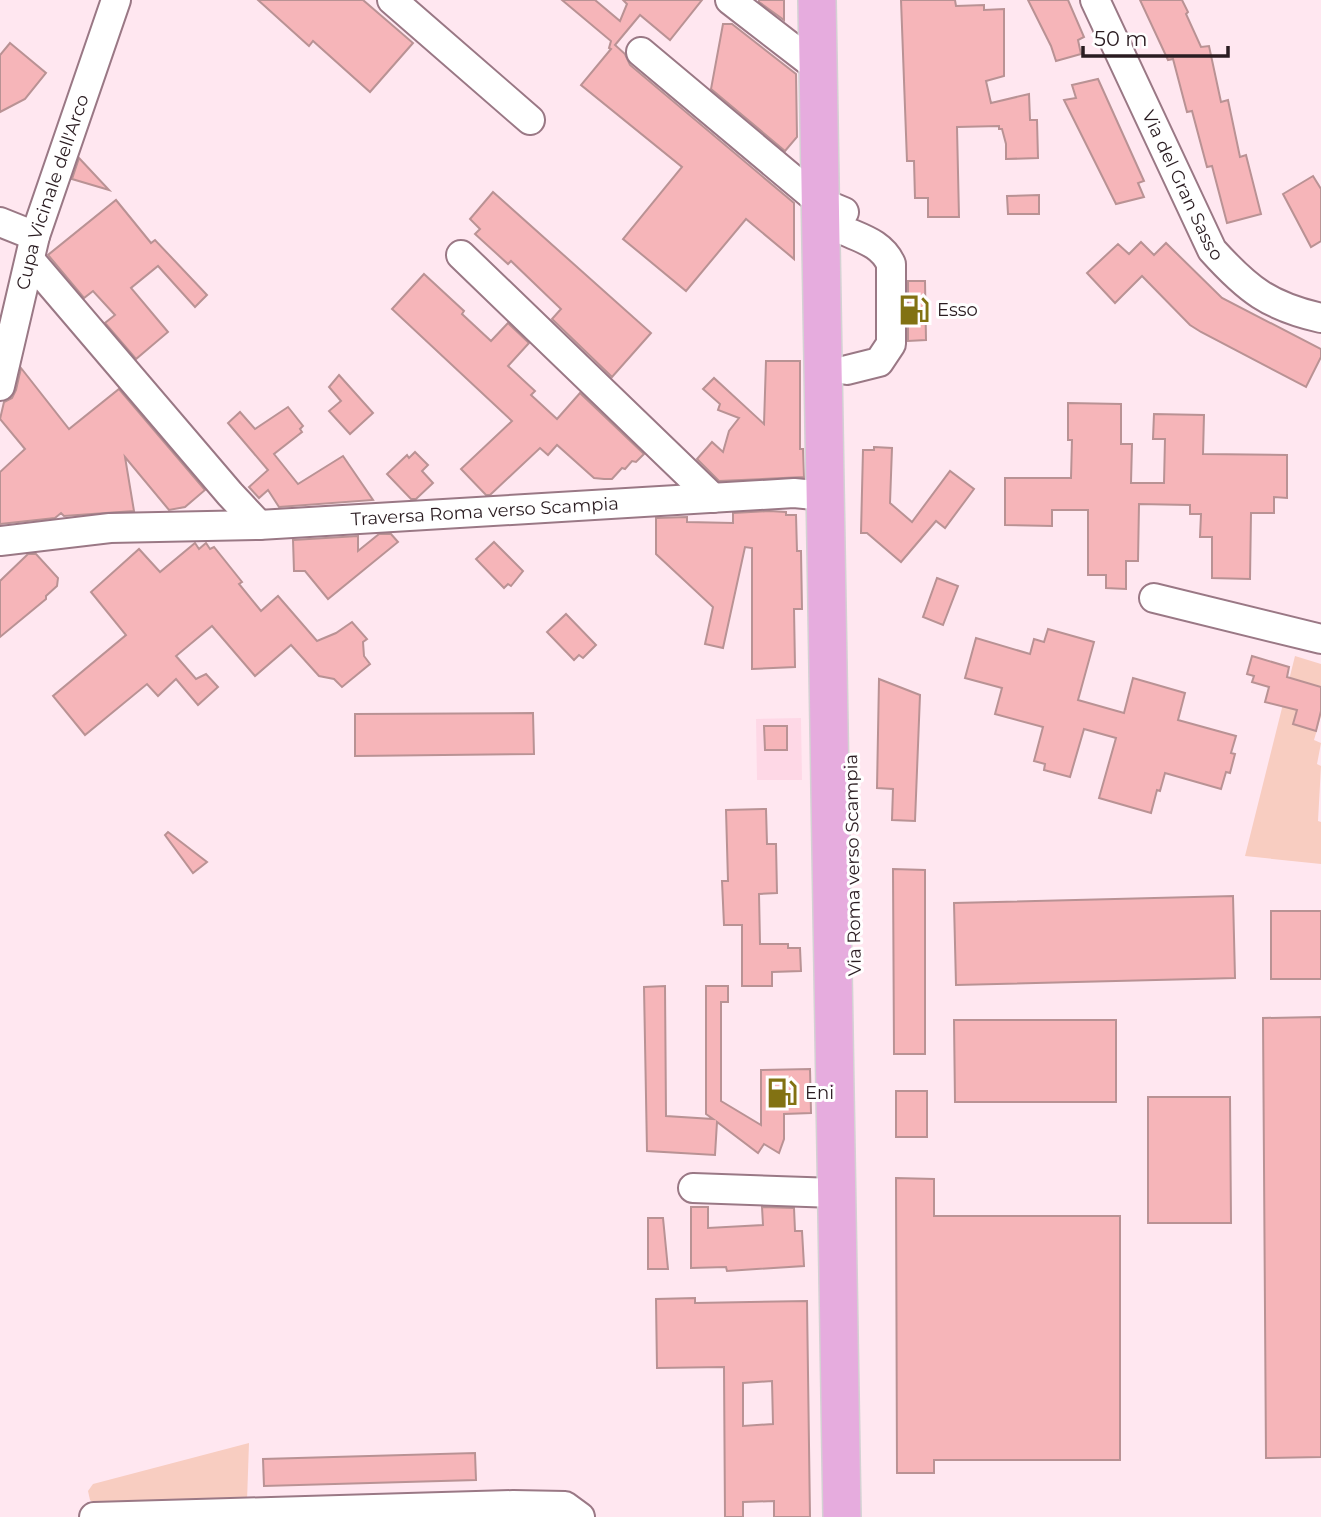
<svg xmlns="http://www.w3.org/2000/svg" width="1321" height="1517" viewBox="0 0 1321 1517" font-family="Montserrat,sans-serif">
  <style>
    .built { fill: #fed8e6 }
    .green { fill: #f8cdc1 }
    .building { fill: #f6b5b9; stroke: #b99294; stroke-width: 2; fill-rule: evenodd }
    .lines { fill: none; stroke-linecap: round; stroke-linejoin: round }
    .minor-casing { stroke: #9a7885; stroke-width: 32 }
    .major-casing { stroke: #d4d2d3; stroke-width: 40 }
    .minor { stroke: #fff; stroke-width: 28 }
    .major { stroke: #e6acde; stroke-width: 37 }
    .labels { text-anchor: middle; dominant-baseline: central; stroke-width: 6; stroke-linejoin: round; paint-order: stroke }
    .street-label { font-size: 18px; fill: #2a1c21; stroke: #fff }
    .poi-label { font-size: 18px; fill: #2a1c21; stroke: #fff; text-anchor: start }
  </style>
  <rect width="100%" height="100%" fill="#ffe7f0"/>
  <polygon class="built" points="801,718 802,780 757,780 756,719"/>
  <g class="green">
    <polygon points="1295,656 1321,664 1321,716 1314,740 1321,743 1317,764 1321,766 1318,821 1321,822 1321,864 1245,856"/>
    <polygon points="249,1443 247,1501 96,1506 90,1500 88,1491 93,1484"/>
  </g>
  <g class="building">
    <polygon points="258,0 363,0 413,43 370,92 313,41 309,46"/>
    <polygon points="562,0 595,0 620,21 627,4 623,0 702,0 670,40 640,15 615,45 625,54 630,65 794,203 794,259 746,219 686,291 623,239 682,167 581,85 611,49 609,48 611,41"/>
    <polygon points="759,0 784,0 784,20 759,2"/>
    <polygon points="901,0 955,0 956,6 984,5 984,10 1004,9 1004,76 986,81 991,103 1029,94 1030,120 1037,120 1038,158 1006,159 1006,144 1002,129 999,129 999,126 957,127 959,217 928,217 928,198 915,198 914,161 907,161"/>
    <polygon points="1028,0 1068,0 1084,37 1078,40 1081,54 1056,61 1051,46"/>
    <polygon points="1140,0 1182,0 1188,12 1186,14 1201,47 1209,46 1221,102 1228,100 1240,157 1246,155 1261,214 1227,223 1212,166 1207,167 1192,111 1187,112 1173,59 1168,60"/>
    <polygon points="723,24 732,24 796,74 797,137 785,151 711,89"/>
    <polygon points="10,43 46,73 25,99 0,112 0,55"/>
    <polygon points="1098,79 1144,181 1138,183 1144,197 1116,204 1064,100 1076,98 1072,85"/>
    <polygon points="79,158 109,190 72,179"/>
    <polygon points="1313,176 1321,189 1321,241 1311,247 1283,194"/>
    <polygon points="493,192 651,333 612,377 552,319 561,309 511,261 508,264 475,234 480,229 470,219"/>
    <polygon points="1039,195 1039,214 1008,214 1007,196"/>
    <polygon points="116,200 151,243 155,240 207,295 195,307 158,266 131,288 168,332 136,359 105,323 115,315 93,291 84,298 48,255"/>
    <polygon points="1141,242 1154,255 1166,243 1222,298 1321,349 1321,357 1306,387 1201,332 1190,325 1142,276 1115,303 1087,273 1118,244 1129,254"/>
    <polygon points="424,274 464,311 462,314 491,341 508,323 529,343 508,366 535,391 531,395 557,419 580,393 644,454 636,462 632,461 625,469 622,468 612,479 604,479 594,478 557,445 548,455 540,448 490,495 486,495 461,469 512,421 392,309"/>
    <polygon points="908,281 925,281 926,340 908,341"/>
    <polygon points="766,361 800,361 800,449 803,449 804,477 719,481 697,459 712,442 723,452 729,431 739,418 718,410 720,404 703,389 714,378 764,424"/>
    <polygon points="21,368 69,429 119,389 205,490 185,507 169,510 125,457 134,511 64,516 61,513 55,518 0,524 0,472 25,449 0,419 4,402 12,398 16,390"/>
    <polygon points="339,375 373,413 350,434 329,411 341,401 329,387"/>
    <polygon points="1068,403 1121,404 1121,444 1132,444 1131,483 1164,483 1165,439 1153,439 1154,414 1204,415 1203,454 1287,455 1287,498 1274,497 1274,513 1251,513 1250,579 1212,578 1212,537 1200,537 1201,514 1190,514 1190,505 1139,504 1138,561 1126,561 1126,589 1106,588 1106,575 1088,575 1088,510 1052,510 1052,526 1005,525 1005,478 1071,478 1072,440 1068,440"/>
    <polygon points="288,407 303,426 300,429 302,432 274,454 298,484 343,456 373,500 279,507 268,490 259,498 249,487 268,470 228,423 240,412 255,429"/>
    <polygon points="874,447 892,448 890,503 912,522 950,471 974,489 945,528 936,521 901,562 867,533 861,533 863,450 874,450"/>
    <polygon points="415,452 428,465 422,471 433,483 416,499 411,499 387,474 407,455 409,458"/>
    <polygon points="769,511 786,512 786,515 796,515 797,551 801,551 802,609 794,609 795,667 752,669 752,548 745,547 723,648 705,644 713,607 656,554 656,518 687,517 687,522 733,523 733,513"/>
    <polygon points="379,534 391,534 398,542 328,599 305,571 294,571 293,540 358,536 358,551"/>
    <polygon points="494,542 523,571 511,586 508,584 504,588 476,559"/>
    <polygon points="195,543 199,549 206,543 210,549 214,547 242,582 239,584 261,611 278,596 317,641 336,633 352,622 367,639 363,642 364,656 370,664 342,687 334,679 319,676 291,645 255,676 212,626 176,656 196,679 206,674 218,687 198,705 176,679 158,696 147,684 85,735 53,696 126,635 91,592 139,549 160,572"/>
    <polygon points="28,554 36,554 58,578 57,586 46,596 46,599 0,637 0,581"/>
    <polygon points="937,578 958,586 943,625 923,617"/>
    <polygon points="566,614 596,645 583,658 579,655 574,660 547,632"/>
    <polygon points="1048,629 1094,642 1078,700 1124,713 1133,678 1185,693 1178,720 1236,736 1231,753 1235,754 1230,773 1226,772 1221,789 1165,773 1160,791 1157,790 1151,813 1099,798 1116,738 1084,729 1070,777 1044,770 1045,764 1034,761 1043,727 995,714 1002,688 965,678 976,638 1030,654 1034,639 1044,642"/>
    <polygon points="1252,656 1289,667 1287,677 1321,687 1321,711 1316,731 1293,724 1297,710 1265,702 1269,687 1252,682 1254,676 1247,674"/>
    <polygon points="879,679 920,695 915,821 892,820 893,789 877,788"/>
    <polygon points="533,713 534,754 355,756 355,714"/>
    <polygon points="764,726 787,726 787,750 765,750"/>
    <polygon points="766,809 767,844 776,844 777,893 759,894 760,944 788,944 788,948 800,948 801,971 772,972 772,986 742,986 742,925 724,925 722,881 728,881 726,810"/>
    <polygon points="168,832 207,862 193,873 165,835"/>
    <polygon points="893,869 925,870 925,1054 894,1054"/>
    <polygon points="1233,896 1235,978 956,985 954,903"/>
    <rect x="1271" y="911" width="50" height="68"/>
    <polygon points="665,986 666,1116 713,1119 706,1114 706,986 728,986 728,1002 721,1002 721,1101 761,1125 761,1070 810,1069 811,1113 784,1114 784,1139 779,1153 764,1144 758,1153 717,1122 715,1155 647,1151 644,987"/>
    <polygon points="1321,1017 1321,1457 1266,1458 1263,1018"/>
    <polygon points="954,1020 1116,1020 1116,1102 955,1102"/>
    <rect x="896" y="1091" width="31" height="46"/>
    <polygon points="1148,1097 1230,1097 1231,1223 1148,1223"/>
    <polygon points="896,1178 934,1179 934,1216 1120,1216 1120,1460 934,1460 934,1473 897,1473"/>
    <polygon points="691,1207 708,1207 708,1228 763,1225 762,1207 794,1208 795,1231 802,1231 804,1266 727,1271 726,1267 691,1268"/>
    <polygon points="648,1218 663,1218 668,1269 648,1269"/>
    <path d="M695,1298V1303L807,1301L810,1517H774V1501L743,1502V1517H725L724,1367L657,1368L656,1299ZM772,1381L773,1424L743,1426V1383Z"/>
    <polygon points="475,1453 476,1480 264,1486 263,1459"/>
  </g>
  <g class="lines">
    <g class="minor-casing">
      <g id="minor">
        <polyline points="392,0 530,120"/>
        <polyline points="730,0 818,68"/>
        <path id="s1" d="M1095,0L1212,250C1248,290 1269,306 1321,318"/>
        <polyline points="641,52 820,202 844,212"/>
        <polyline points="0,222 35,236"/>
        <path d="M845,231C863,239 882,244 891,264V344L879,362L847,370"/>
        <polyline points="461,255 713,498"/>
        <polyline points="31,261 230,494 259,525"/>
        <path id="s2" d="M0,386L35,236L116,0"/>
        <path id="s3" d="M0,541L110,528L259,525L794,493L825,496"/>
        <polyline points="1154,598 1321,639"/>
        <polyline points="693,1188 836,1193"/>
        <polyline points="94,1517 513,1505 565,1506 580,1517"/>
      </g>
    </g>
    <g class="major-casing">
      <polyline id="major" points="817,0 842,1517"/>
    </g>
    <use href="#minor" class="minor"/>
    <use href="#major" class="major"/>
  </g>
  <defs>
    <g id="fuel-bare" transform="scale(2.415)"><path d="M-5.5-6h7V0h2V4h1.3V-2.5L3-4.5l.8-.8L6-3V5H2.5V1h-1V6h-7ZM-4.2-4.7v3.2H.2V-4.7Z" fill="#827213" stroke="#fff" stroke-width="2.5" paint-order="stroke"/></g>
  </defs>
  <g fill-rule="evenodd">
    <use href="#fuel-bare" x="914" y="310"/>
    <use href="#fuel-bare" x="782" y="1093"/>
  </g>
  <g class="labels">
    <g class="street-label">
      <text stroke="none"><textPath href="#s1" startOffset="205">Via del Gran Sasso</textPath></text>
      <text stroke="none"><textPath href="#s2" startOffset="201">Cupa Vicinale dell'Arco</textPath></text>
      <text stroke="none"><textPath href="#s3" startOffset="486">Traversa Roma verso Scampia</textPath></text>
      <text transform="translate(853 865) rotate(-91)">Via Roma verso Scampia</text>
    </g>
    <g class="poi-label">
      <text x="937" y="310">Esso</text>
      <text x="805" y="1093">Eni</text>
    </g>
  </g>
  <path d="M1083 46v10h145v-10" fill="none" stroke="#2a1c21" stroke-width="3.5"/>
  <text x="1094" y="46" font-size="21" fill="#2a1c21" stroke="#ffffff" stroke-width="5" paint-order="stroke">50 m</text>
</svg>
